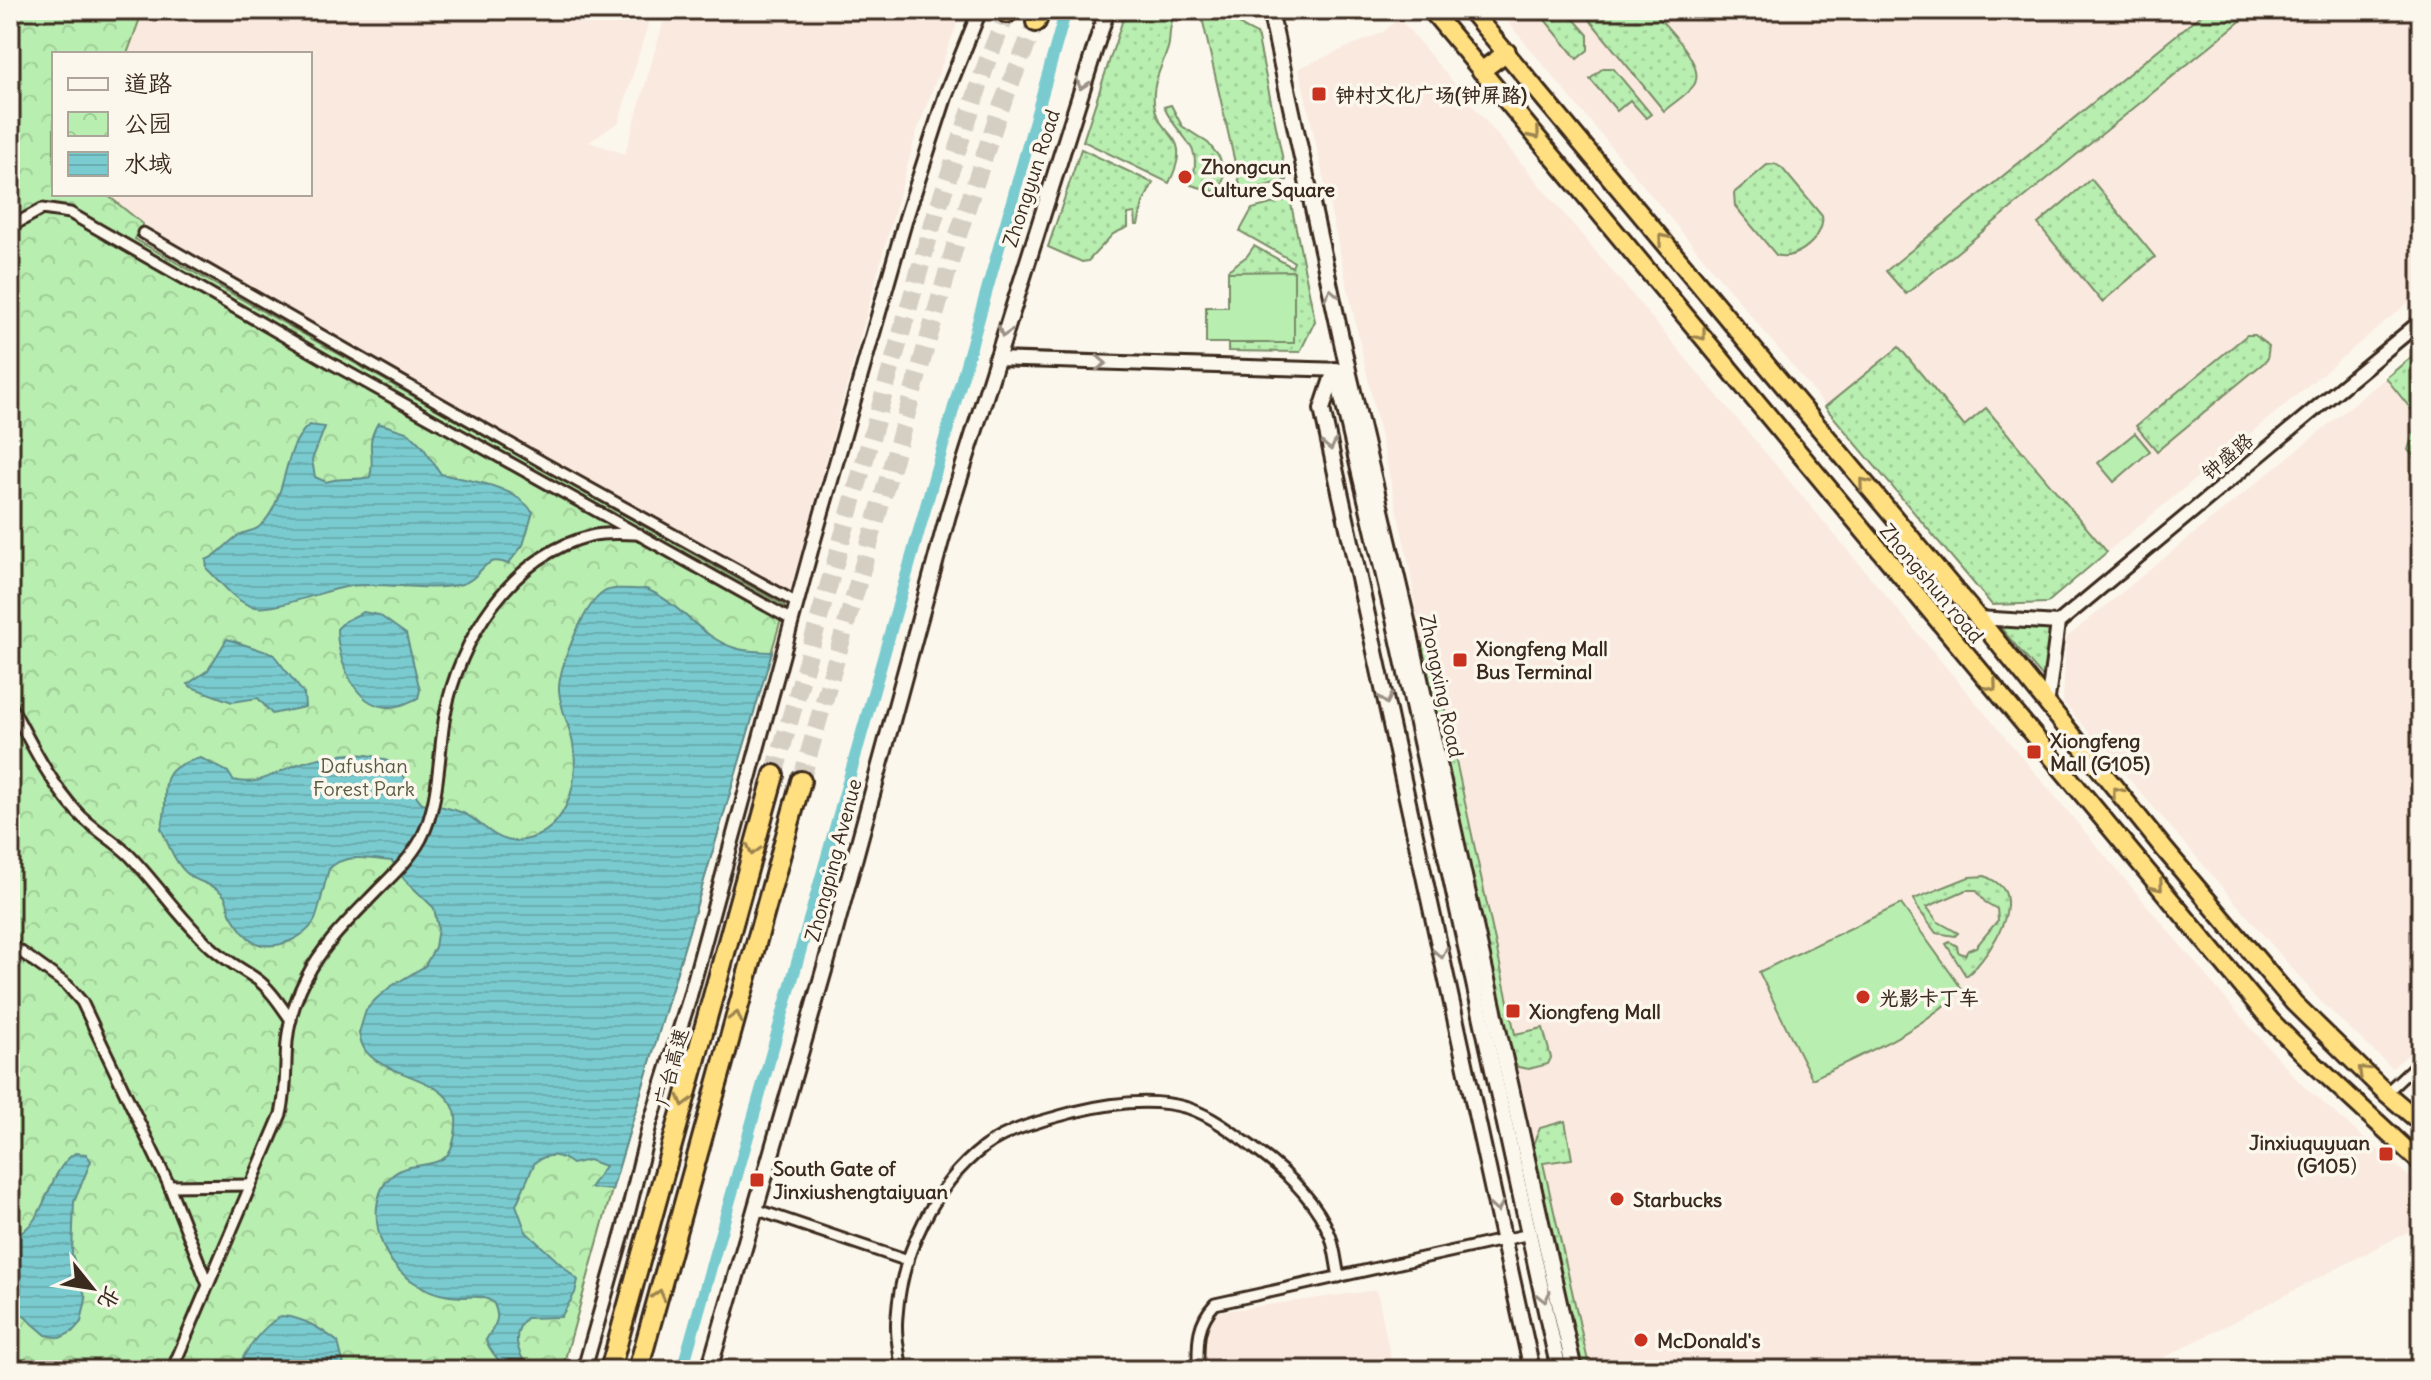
<svg xmlns="http://www.w3.org/2000/svg" width="2431" height="1380" viewBox="0 0 2431 1380" font-family="Delius,'LXGW WenKai TC',sans-serif">
  <style>
    .built { fill: #fae9df }
    .grass { fill: url(#grass-dots); stroke: #7a8c67; stroke-width: 2 }
    .park { fill: url(#park-crowns); stroke: #7a8c67; stroke-width: 2 }
    .pitch { fill: #b8eeb0; stroke: #7a8c67; stroke-width: 2 }
    .water { fill: url(#water-rules); stroke: #618b88; stroke-width: 2 }
    .lines { fill: none; stroke-linecap: round; stroke-linejoin: round }
    .canal { stroke: #7acbcf; stroke-width: 12 }
    .motorway-tunnel { stroke: #d5cec3; stroke-width: 18; stroke-dasharray: 18 9; stroke-linecap: butt }
    .minor-casing { stroke: #3b2a1e; stroke-width: 15 }
    .tertiary-casing { stroke: #3b2a1e; stroke-width: 18 }
    .secondary-casing { stroke: #3b2a1e; stroke-width: 20 }
    .trunk-casing { stroke: #3b2a1e; stroke-width: 22 }
    .motorway-casing { stroke: #3b2a1e; stroke-width: 24 }
    .minor { stroke: #fbf7ec; stroke-width: 9 }
    .tertiary { stroke: #fbf7ec; stroke-width: 12 }
    .secondary { stroke: #fbf7ec; stroke-width: 14 }
    .trunk { stroke: #ffdf80; stroke-width: 16 }
    .motorway { stroke: #ffdf80; stroke-width: 18 }
    .oneway { stroke: #9b9085 }
    .oneway2 { stroke: #9d844f }
    .poi-dot { fill: #c8321e; stroke: #fbf7ec; stroke-width: 3 }
    .labels { text-anchor: middle; dominant-baseline: central; stroke-width: 7; stroke-linejoin: round; paint-order: stroke }
    .poi-label { font-size: 20px; font-weight: bold; fill: #3b2a1e; stroke: #fbf7ec; text-anchor: start }
    .street-label { font-size: 20px; fill: #3b2a1e; stroke: #fbf7ec }
    .park-label { font-size: 20px; fill: #5a5b42; stroke: #fbf7ec }
  </style>
  <defs>
    <pattern id="grass-dots" width="8" height="8" patternUnits="userSpaceOnUse" patternTransform="scale(2)"><rect width="8" height="8" fill="#b8eeb0"/><path d="M2 2h.1M6 6h.1" fill="none" stroke="#9fcc97" stroke-width="1.8" stroke-linecap="round"/></pattern>
    <pattern id="park-crowns" width="20" height="18" patternUnits="userSpaceOnUse" patternTransform="scale(2)"><rect width="20" height="18" fill="#b8eeb0"/><path d="M2 6a3 3 0 1 1 6 0M12 15a3 3 0 1 1 6 0" fill="none" stroke="#9fcc97"/></pattern>
    <pattern id="water-rules" width="6" height="5" patternUnits="userSpaceOnUse" patternTransform="scale(2)"><rect width="6" height="5" fill="#7acbcf"/><path d="M0 2.5h6" fill="none" stroke="#6aaeb1"/></pattern>
  </defs>
  <rect width="100%" height="100%" fill="#fbf7ec"/>
  <filter id="ink" filterUnits="userSpaceOnUse"><feTurbulence type="fractalNoise" baseFrequency=".0125" numOctaves="2"/><feDisplacementMap in="SourceGraphic" scale="16" xChannelSelector="R" yChannelSelector="G"/><feConvolveMatrix kernelMatrix="1 2 1 2 8 2 1 2 1" color-interpolation-filters="sRGB"/></filter>
  <g filter="url(#ink)">
    <g class="built">
      <polygon points="143,10 652,10 619,122 589,142 625,154 667,10 962,10 916,134 790,591 522,443 258,291 143,224 106,194 310,194 310,54 127,54"/>
      <polygon points="1498,10 2421,10 2421,292 2107,552 1986,409 1892,486"/>
      <polygon points="1399,18 2235,1010 2301,1084 2421,1187 2421,1225 2140,1370 1580,1370 1518,1067 1509,1054 1421,648 1410,569 1299,68 1383,32"/>
      <polygon points="2421,349 2421,1044 2392,1068 2321,1002 2063,702 2066,638"/>
      <polygon points="1377,1290 1393,1370 1204,1370 1203,1314"/>
    </g>
    <g class="grass">
      <path d="M1126,10H1184C1179,12 1177,12 1174,17C1168,26 1171,38 1168,48C1162,67 1152,82 1154,103C1158,140 1195,131 1169,183L1083,141Z"/>
      <path d="M1190,10H1231C1234,24 1245,28 1257,34L1287,180L1247,191L1240,185L1203,22L1196,13Z"/>
      <polygon points="1537,10 1566,10 1588,35 1588,50 1577,59"/>
      <path d="M1588,10H1652C1665,26 1707,64 1694,85C1687,95 1673,103 1664,111L1584,13Z"/>
      <polygon points="2207,10 2254,10 1906,294 1886,271"/>
      <polygon points="1603,68 1613,68 1651,114 1646,118 1630,100 1617,111 1590,79"/>
      <path d="M1171,105L1182,126L1208,143L1220,158L1224,177L1220,193L1191,185C1205,142 1180,142 1164,107Z"/>
      <polygon points="1081,149 1153,183 1143,203 1138,225 1136,225 1135,213 1128,214 1128,227 1113,234 1088,261 1082,262 1048,247"/>
      <path d="M1775,164L1782,168L1822,216C1826,236 1796,262 1776,255L1735,206L1734,193L1767,165Z"/>
      <polygon points="2091,179 2155,257 2102,302 2038,224"/>
      <polygon points="1290,199 1315,321 1300,352 1228,351 1228,343 1293,343 1294,272 1228,272 1228,270 1247,256 1254,246 1292,267 1294,262 1240,231 1252,209"/>
      <polygon points="2247,335 2255,335 2269,346 2267,360 2157,451 2136,426"/>
      <polygon points="1899,347 1964,426 1986,408 2107,552 2047,603 1992,605 1825,407"/>
      <polygon points="2421,349 2421,462 2419,463 2408,450 2418,418 2386,378"/>
      <polygon points="1999,626 2050,630 2045,680"/>
      <polygon points="1429,636 1515,1034 1543,1028 1551,1058 1548,1064 1529,1069 1518,1067 1509,1054 1421,648"/>
      <path d="M1985,876C1993,880 2001,884 2005,892C2015,916 1985,962 1966,976L1946,944L1950,942L1957,946L1958,952L1965,955L1968,950L1976,947L1998,920L1997,909L1985,902L1976,890H1966L1927,907L1937,921L1958,933L1955,936L1936,933L1917,907L1914,899L1969,877Z"/>
      <polygon points="1565,1121 1572,1159 1543,1163 1590,1370 1580,1370 1533,1144 1540,1128"/>
    </g>
    <polygon class="park" points="10,10 143,10 127,54 54,54 54,194 106,194 143,224 135,239 785,606 612,1190 562,1370 10,1370"/>
    <g class="pitch">
      <polygon points="1294,271 1294,343 1206,343 1206,307 1228,307 1228,272"/>
      <polygon points="2135,433 2150,451 2114,482 2098,463"/>
      <path d="M1901,904L1962,989C1920,1032 1865,1053 1812,1079L1759,972Z"/>
    </g>
    <g class="water">
      <path d="M378,423L409,433L422,446L441,474C473,482 512,484 533,512L523,545L508,564C482,553 482,579 462,584C425,593 388,581 351,586C327,589 275,611 255,607C236,604 220,581 207,569L206,560C219,555 225,545 236,537C243,531 253,532 259,527C289,501 280,450 309,425L325,427L312,460L315,477L326,482C341,477 355,481 370,477C376,454 364,446 378,423Z"/>
      <path d="M646,589C679,602 701,638 735,648C746,652 760,651 772,652L612,1190L590,1188L605,1166L589,1160L572,1164C559,1154 549,1153 535,1162L516,1205L526,1232L578,1280L575,1293L561,1317L526,1318C510,1335 518,1353 529,1370H505C499,1359 489,1351 486,1340C495,1324 502,1320 493,1302C482,1295 476,1297 464,1297C434,1298 401,1280 387,1254C372,1227 370,1183 403,1169C415,1164 434,1166 444,1158C455,1150 458,1123 455,1111C443,1075 384,1077 365,1050C362,1045 360,1039 359,1033L366,1010L376,999L390,987L425,966L435,947L438,928L434,908L404,879L392,861C370,859 345,852 329,869C324,885 321,902 316,917C312,929 301,936 290,941C260,953 246,941 231,915C228,909 228,902 225,897C217,884 200,884 189,875C175,864 168,844 161,828C174,795 147,770 201,758L228,772L233,780C258,787 276,772 298,764C325,755 372,746 396,767C406,777 412,792 422,803C436,805 449,807 463,813C481,821 495,842 516,841C564,838 581,785 573,744C570,726 560,709 559,690C558,668 584,604 604,592C614,586 634,590 646,589Z"/>
      <path d="M363,612L379,615L406,634L420,690L418,698C409,702 398,708 388,707C353,706 337,657 337,629L345,621Z"/>
      <polygon points="227,639 273,654 304,694 305,707 272,714 258,698 232,702 191,687 188,684 208,670"/>
      <path d="M75,1153L86,1154L91,1161L74,1202L72,1254L86,1299L81,1322L72,1332L60,1338L46,1335L10,1304V1239C50,1223 44,1174 75,1153Z"/>
      <path d="M281,1316C303,1317 321,1329 338,1342L345,1370H237C245,1350 262,1327 281,1316Z"/>
    </g>
    <g class="lines">
      <polyline class="canal" points="682,1370 1066,10"/>
      <g class="motorway-tunnel">
        <polyline points="774,775 933,223 987,62 1007,13"/>
        <polyline points="801,781 959,232 999,112 1036,22"/>
      </g>
      <g class="minor-casing">
        <g id="minor">
          <polyline points="10,227 42,209 70,213 331,363 792,620"/>
          <polyline points="143,233 544,463 797,603"/>
          <path d="M10,704C30,741 49,782 78,813C93,829 114,840 130,856C158,885 180,919 211,947C225,960 240,968 255,978C270,988 281,1006 291,1020"/>
          <polyline points="10,944 67,985 82,1002 168,1183 208,1285"/>
          <polyline points="2386,1093 2421,1060"/>
          <polyline points="169,1186 250,1185"/>
          <polyline points="755,1209 908,1261"/>
          <path d="M172,1370L281,1114C287,1090 285,1066 287,1042C289,1021 296,997 306,978C323,944 352,917 378,890C394,874 410,859 421,839C440,802 438,755 445,715C459,640 511,556 590,536C606,532 623,534 639,534"/>
          <path d="M902,1370C899,1352 895,1334 897,1316C901,1254 934,1185 984,1147C1008,1129 1044,1120 1074,1112C1110,1103 1151,1097 1188,1108C1212,1116 1235,1134 1255,1149C1285,1171 1316,1200 1330,1235C1335,1248 1336,1263 1339,1277"/>
          <path d="M1198,1370C1198,1344 1196,1324 1215,1304L1530,1234"/>
        </g>
      </g>
      <g class="tertiary-casing">
        <g id="tertiary">
          <polyline points="995,359 1344,370"/>
          <polyline points="1978,618 2058,623"/>
          <polyline points="2058,623 2421,321"/>
          <polyline points="2047,706 2058,623"/>
          <polyline points="584,1370 624,1229 649,1127 688,1003 812,547 906,218 946,94 980,10"/>
          <polyline points="2417,1370 2421,1368"/>
        </g>
      </g>
      <g class="secondary-casing">
        <g id="secondary">
          <polyline points="1270,10 1348,370 1406,616 1574,1370"/>
          <polyline points="1335,370 1322,409 1532,1370"/>
          <polyline points="1336,371 1394,619 1559,1370"/>
          <polyline points="709,1370 827,960 948,515 1107,10"/>
        </g>
      </g>
      <g class="trunk-casing">
        <g id="trunk">
          <polyline points="1431,10 2272,1022 2312,1062 2421,1163"/>
          <polyline points="1470,10 1978,618 2165,850 2294,1003 2386,1093 2421,1123"/>
          <polyline points="1481,71 1507,52"/>
        </g>
      </g>
      <g class="motorway-casing">
        <g id="motorway">
          <polyline points="1007,13 1009,10"/>
          <polyline points="1036,22 1041,10"/>
          <polyline points="610,1370 774,775"/>
          <polyline points="638,1370 801,781"/>
        </g>
      </g>
      <use href="#minor" class="minor"/>
      <use href="#tertiary" class="tertiary"/>
      <use href="#secondary" class="secondary"/>
      <use href="#trunk" class="trunk"/>
      <use href="#motorway" class="motorway"/>
    </g>
    <defs><path id="oneway-chevron" d="M-2-3.5L2.5 0L-2 3.5" fill="none" stroke-width="1.6" stroke-linecap="round" stroke-linejoin="round" transform="scale(2)"/></defs>
    <g class="oneway">
      <use href="#oneway-chevron" transform="translate(1082 84) rotate(108)"/>
      <use href="#oneway-chevron" transform="translate(1331 294) rotate(-102)"/>
      <use href="#oneway-chevron" transform="translate(1004 332) rotate(107)"/>
      <use href="#oneway-chevron" transform="translate(1101 363) rotate(2)"/>
      <use href="#oneway-chevron" transform="translate(1330 445) rotate(78)"/>
      <use href="#oneway-chevron" transform="translate(1386 699) rotate(78)"/>
      <use href="#oneway-chevron" transform="translate(1441 953) rotate(78)"/>
      <use href="#oneway-chevron" transform="translate(1497 1207) rotate(78)"/>
      <use href="#oneway-chevron" transform="translate(1544 1297) rotate(77)"/>
    </g>
    <g class="oneway2">
      <use href="#oneway-chevron" transform="translate(1535 134) rotate(50)"/>
      <use href="#oneway-chevron" transform="translate(1663 239) rotate(-130)"/>
      <use href="#oneway-chevron" transform="translate(1701 335) rotate(51)"/>
      <use href="#oneway-chevron" transform="translate(1864 483) rotate(-130)"/>
      <use href="#oneway-chevron" transform="translate(1992 686) rotate(50)"/>
      <use href="#oneway-chevron" transform="translate(2117 792) rotate(-129)"/>
      <use href="#oneway-chevron" transform="translate(753 850) rotate(105)"/>
      <use href="#oneway-chevron" transform="translate(2158 886) rotate(50)"/>
      <use href="#oneway-chevron" transform="translate(736 1017) rotate(-75)"/>
      <use href="#oneway-chevron" transform="translate(2363 1071) rotate(-136)"/>
      <use href="#oneway-chevron" transform="translate(684 1101) rotate(105)"/>
      <use href="#oneway-chevron" transform="translate(659 1295) rotate(-75)"/>
    </g>
  </g>
  <g class="poi-dot">
    <rect x="1311" y="86" width="16" height="16" rx="4"/>
    <circle cx="1185" cy="177" r="8"/>
    <rect x="1452" y="652" width="16" height="16" rx="4"/>
    <rect x="2026" y="744" width="16" height="16" rx="4"/>
    <circle cx="1863" cy="997" r="8"/>
    <rect x="1505" y="1003" width="16" height="16" rx="4"/>
    <rect x="2378" y="1146" width="16" height="16" rx="4"/>
    <rect x="749" y="1172" width="16" height="16" rx="4"/>
    <circle cx="1617" cy="1199" r="8"/>
    <circle cx="1641" cy="1340" r="8"/>
  </g>
  <g class="labels">
    <g class="poi-label">
      <text x="1335" y="94">钟村文化广场(钟屏路)</text>
      <text x="1201" y="166">Zhongcun<tspan x="1201" dy="23">Culture Square</tspan></text>
      <text x="1476" y="648">Xiongfeng Mall<tspan x="1476" dy="23">Bus Terminal</tspan></text>
      <text x="2050" y="740">Xiongfeng<tspan x="2050" dy="23">Mall (G105)</tspan></text>
      <text x="1879" y="997">光影卡丁车</text>
      <text x="1529" y="1011">Xiongfeng Mall</text>
      <text x="2370" y="1142" text-anchor="end">Jinxiuquyuan<tspan x="2370" dy="23">(G105）</tspan></text>
      <text x="773" y="1168">South Gate of<tspan x="773" dy="23">Jinxiushengtaiyuan</tspan></text>
      <text x="1633" y="1199">Starbucks</text>
      <text x="1657" y="1340">McDonald's</text>
    </g>
    <g class="street-label">
      <text transform="translate(1031 178) rotate(-72)">Zhongyun Road</text>
      <text transform="translate(2227 456) rotate(-40)">钟盛路</text>
      <text transform="translate(1932 583) rotate(50)">Zhongshun road</text>
      <text transform="translate(1442 686) rotate(78)">Zhongxing Road</text>
      <text transform="translate(833 860) rotate(-75)">Zhongping Avenue</text>
      <text transform="translate(671 1067) rotate(-75)">广台高速</text>
    </g>
    <g class="park-label">
      <text x="364" y="765">Dafushan<tspan x="364" dy="23">Forest Park</tspan></text>
    </g>
  </g>
  <rect width="2431" height="1380" fill="none" stroke="#fbf7ec" stroke-width="40"/>
  <rect x="20" y="20" width="2391" height="1340" fill="none" stroke="#3b2a1e" stroke-width="3" filter="url(#ink)"/>
  <rect x="52" y="52" width="260" height="144" fill="#fbf7ec" stroke="#aea59a" stroke-width="2"/>
  <rect x="68" y="78" width="40" height="12" fill="#fbf7ec" stroke="#aea59a" stroke-width="2"/>
  <text x="124" y="92" font-size="24" fill="#3b2a1e">道路</text>
  <rect x="68" y="112" width="40" height="24" fill="url(#park-crowns)" stroke="#aea59a" stroke-width="2"/>
  <text x="124" y="132" font-size="24" fill="#3b2a1e">公园</text>
  <rect x="68" y="152" width="40" height="24" fill="url(#water-rules)" stroke="#aea59a" stroke-width="2"/>
  <text x="124" y="172" font-size="24" fill="#3b2a1e">水域</text>
  <g transform="translate(92 1288) rotate(120)" stroke="#fbf7ec" stroke-width="6" paint-order="stroke">
  <path d="M0-6L14 30L0 20L-14 30Z" fill="#3b2a1e"/>
  <text y="-12" font-size="22" font-weight="bold" text-anchor="middle" fill="#3b2a1e">北</text>
  </g>
</svg>
